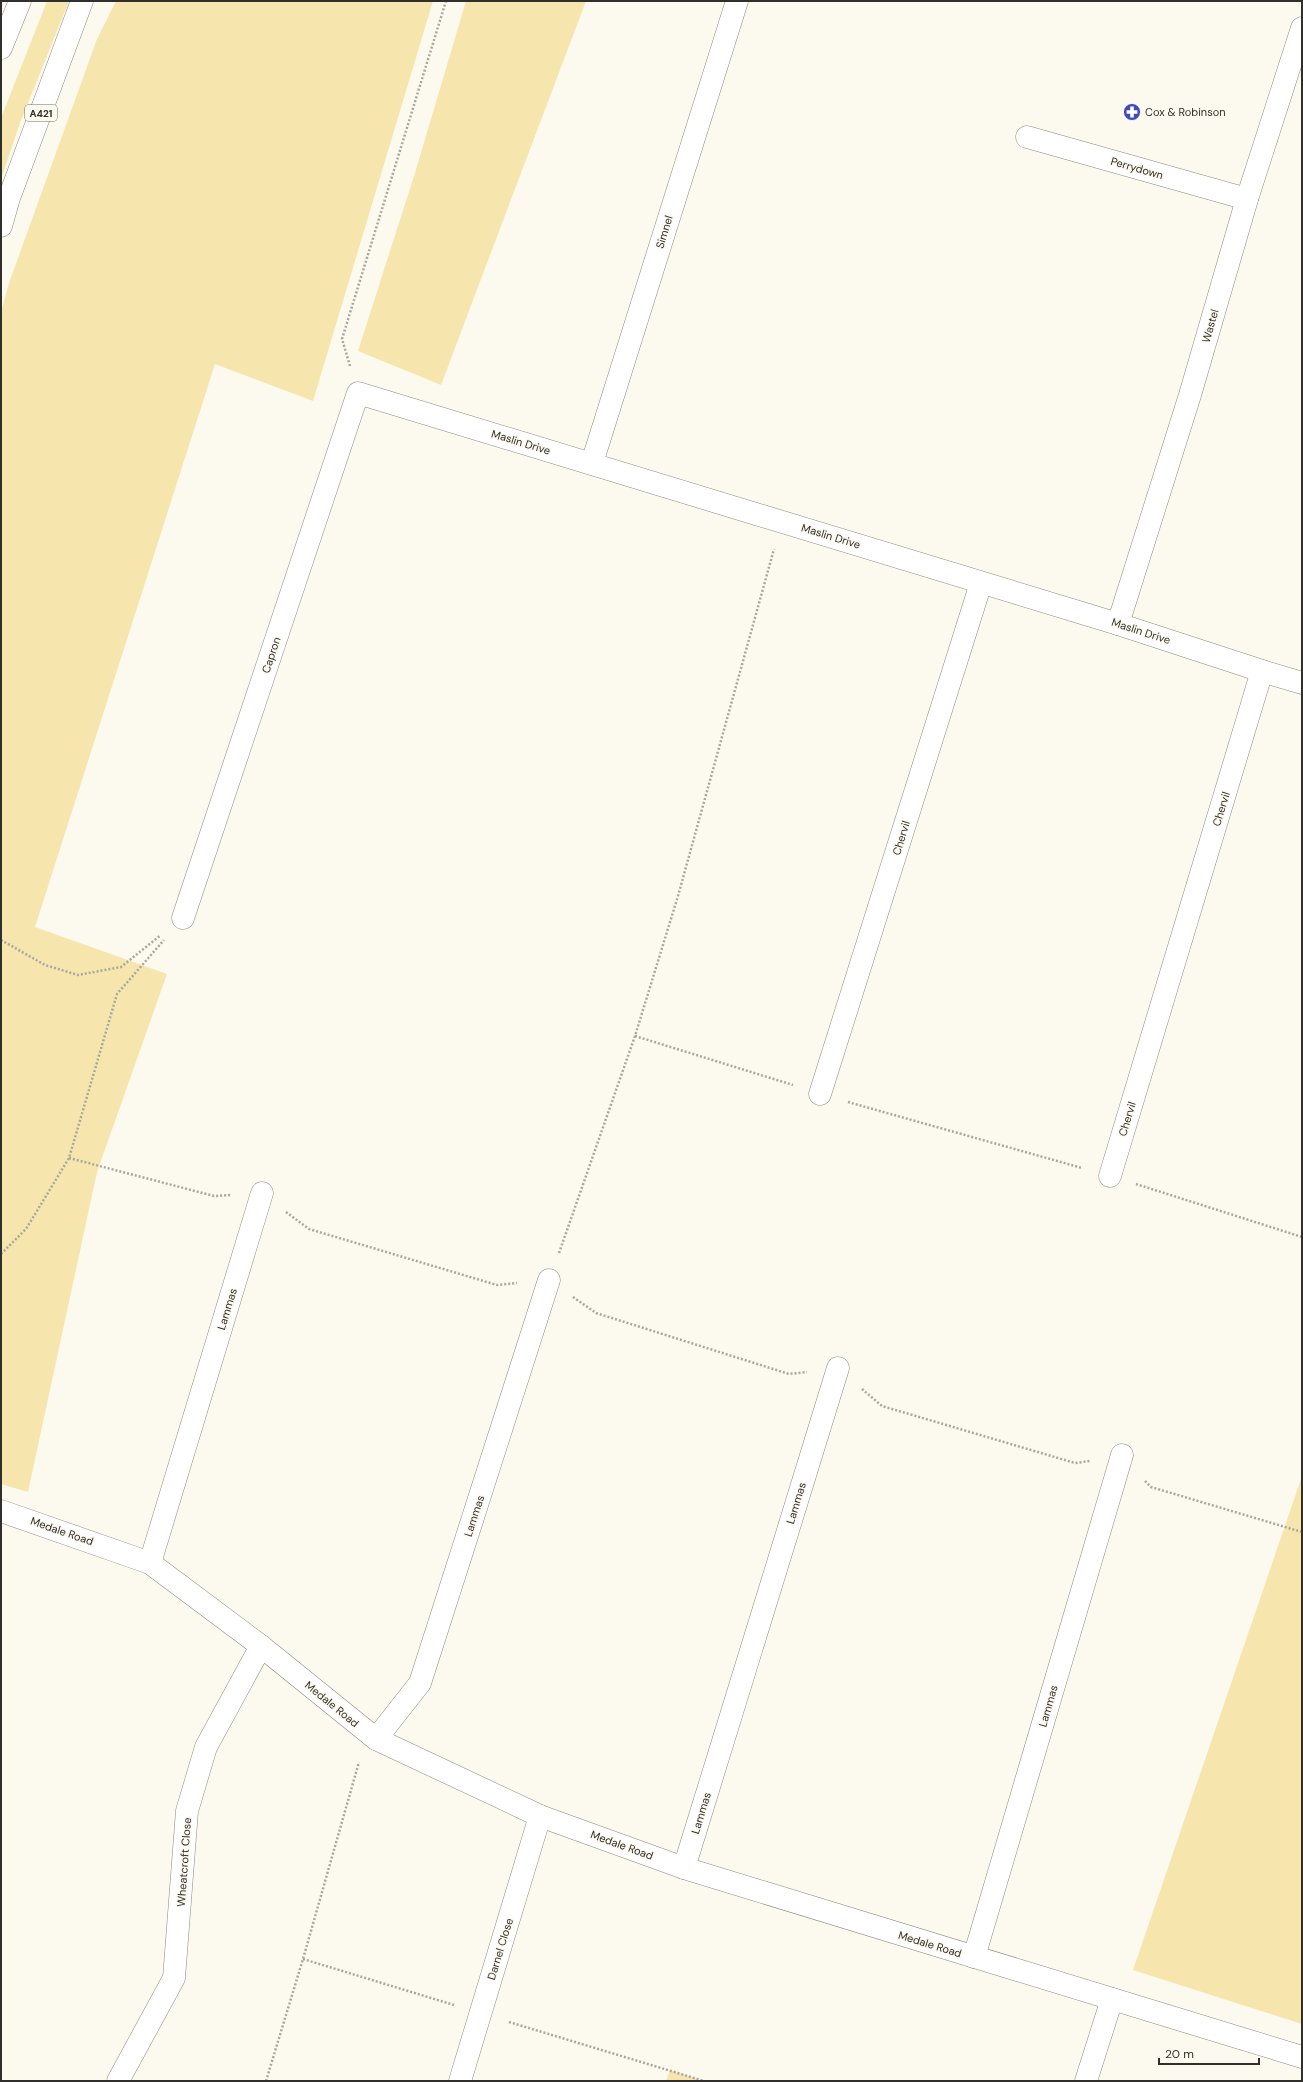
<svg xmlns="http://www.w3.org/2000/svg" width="1303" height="2082" viewBox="0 0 1303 2082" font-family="'DM Sans',sans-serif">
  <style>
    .green { fill: #f6e6ae }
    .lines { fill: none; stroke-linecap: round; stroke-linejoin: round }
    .minor-casing { stroke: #8e8b82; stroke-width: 23 }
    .highway-casing { stroke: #8e8b82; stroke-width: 23 }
    .path { stroke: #a8a69f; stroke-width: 2.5; stroke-dasharray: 2 2; stroke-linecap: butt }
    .minor { stroke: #fff; stroke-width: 22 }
    .highway { stroke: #fff; stroke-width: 22 }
    .labels { text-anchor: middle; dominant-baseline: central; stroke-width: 3; stroke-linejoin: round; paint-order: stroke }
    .shield { fill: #fcf9ef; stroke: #6e6c66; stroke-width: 1 }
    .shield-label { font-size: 10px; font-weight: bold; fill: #312f2c }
    .poi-label { font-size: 11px; fill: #312f2c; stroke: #fcf9ef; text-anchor: start }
    .street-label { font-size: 11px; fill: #312f2c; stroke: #fcf9ef }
  </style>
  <rect width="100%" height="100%" fill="#fcf9ef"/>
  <g class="green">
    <polygon points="47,1 69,1 20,123 1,179 1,118"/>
    <polygon points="116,1 433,1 313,401 215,364 35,927 167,974 97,1172 28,1492 1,1484 1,312 9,283 97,39"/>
    <polygon points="466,1 586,1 441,385 358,351 415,173"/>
    <polygon points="1302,1476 1302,2024 1133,1970"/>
    <polygon points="670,2070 703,2081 666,2081"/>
  </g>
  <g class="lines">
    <g class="minor-casing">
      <g id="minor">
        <polyline points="1027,137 1247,199"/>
        <polyline points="592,463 737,1"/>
        <polyline points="1118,624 1190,395 1247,199 1302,28"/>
        <polyline points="183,918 358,393 1118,624 1262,671 1302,683"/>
        <polyline points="820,1094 981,583"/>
        <polyline points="1110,1176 1262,671"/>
        <polyline points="1,1511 150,1563 261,1646 376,1739 540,1816 684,1868 1302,2057"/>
        <polyline points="150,1563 262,1193"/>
        <polyline points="376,1739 420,1683 549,1280"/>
        <polyline points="684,1868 838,1368"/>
        <polyline points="974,1957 1122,1455"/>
        <polyline points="118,2081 174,1978 187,1811 206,1747 261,1646"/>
        <polyline points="460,2081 540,1816"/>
        <polyline points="1086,2081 1112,1999"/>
      </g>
    </g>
    <g class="highway-casing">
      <g id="highway">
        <polyline points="1,48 20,1"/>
        <polyline points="1,226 9,198 82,1"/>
      </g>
    </g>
    <g class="path">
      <polyline points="350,366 342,339 446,1"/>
      <polyline points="1,940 45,965 78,975 121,967 161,935"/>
      <polyline points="635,1036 793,1085"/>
      <polyline points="848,1102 1082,1168"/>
      <polyline points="69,1158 214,1196 232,1195"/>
      <polyline points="1136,1184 1302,1237"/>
      <polyline points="286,1212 309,1229 497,1285 517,1283"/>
      <polyline points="559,1253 635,1036 678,896 774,549"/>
      <polyline points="1,1254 26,1229 69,1158 117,994 164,940"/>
      <polyline points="573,1297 596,1313 789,1374 807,1372"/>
      <polyline points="862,1389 882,1406 1075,1463 1090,1461"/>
      <polyline points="1145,1481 1151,1487 1302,1532"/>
      <polyline points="303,1959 454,2005"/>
      <polyline points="509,2022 704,2081"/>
      <polyline points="266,2081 303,1959 359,1762"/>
    </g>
    <use href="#minor" class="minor"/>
    <use href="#highway" class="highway"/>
  </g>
  <defs>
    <g id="pharmacy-disc" transform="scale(0.9)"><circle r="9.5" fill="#404abe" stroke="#fcf9ef"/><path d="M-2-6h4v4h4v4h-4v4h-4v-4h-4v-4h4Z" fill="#fff"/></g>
  </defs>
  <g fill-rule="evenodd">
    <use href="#pharmacy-disc" x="1132" y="112"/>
  </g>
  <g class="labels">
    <rect class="shield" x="25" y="105" width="32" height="16" rx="3"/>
    <g class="shield-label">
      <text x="41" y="113">A421</text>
    </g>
    <g class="poi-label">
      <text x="1145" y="112">Cox &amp; Robinson</text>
    </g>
    <g class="street-label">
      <text transform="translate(1137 168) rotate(16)">Perrydown</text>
      <text transform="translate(664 232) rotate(-73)">Simnel</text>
      <text transform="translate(1210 326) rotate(-74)">Wastel</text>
      <text transform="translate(521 442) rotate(17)">Maslin Drive</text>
      <text transform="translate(831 536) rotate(17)">Maslin Drive</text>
      <text transform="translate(1141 631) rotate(18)">Maslin Drive</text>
      <text transform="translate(271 655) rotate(-72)">Capron</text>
      <text transform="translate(1221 809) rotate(-73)">Chervil</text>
      <text transform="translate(901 838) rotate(-73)">Chervil</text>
      <text transform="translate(1127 1119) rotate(-73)">Chervil</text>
      <text transform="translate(227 1309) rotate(-73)">Lammas</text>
      <text transform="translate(796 1503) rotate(-73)">Lammas</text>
      <text transform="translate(474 1516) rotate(-72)">Lammas</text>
      <text transform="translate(62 1531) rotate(19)">Medale Road</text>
      <text transform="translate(332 1704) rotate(39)">Medale Road</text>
      <text transform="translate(1048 1706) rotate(-74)">Lammas</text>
      <text transform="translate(701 1813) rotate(-73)">Lammas</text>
      <text transform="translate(622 1845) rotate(20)">Medale Road</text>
      <text transform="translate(184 1862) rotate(-86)">Wheatcroft Close</text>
      <text transform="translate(930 1944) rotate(17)">Medale Road</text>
      <text transform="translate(500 1949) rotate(-73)">Darnel Close</text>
    </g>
  </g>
  <rect width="1303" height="2082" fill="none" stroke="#312f2c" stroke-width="4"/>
  <path d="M1159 2058v6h100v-6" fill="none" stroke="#312f2c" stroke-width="2"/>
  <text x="1165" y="2058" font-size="12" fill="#312f2c" stroke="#fcf9ef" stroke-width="3" paint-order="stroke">20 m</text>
</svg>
